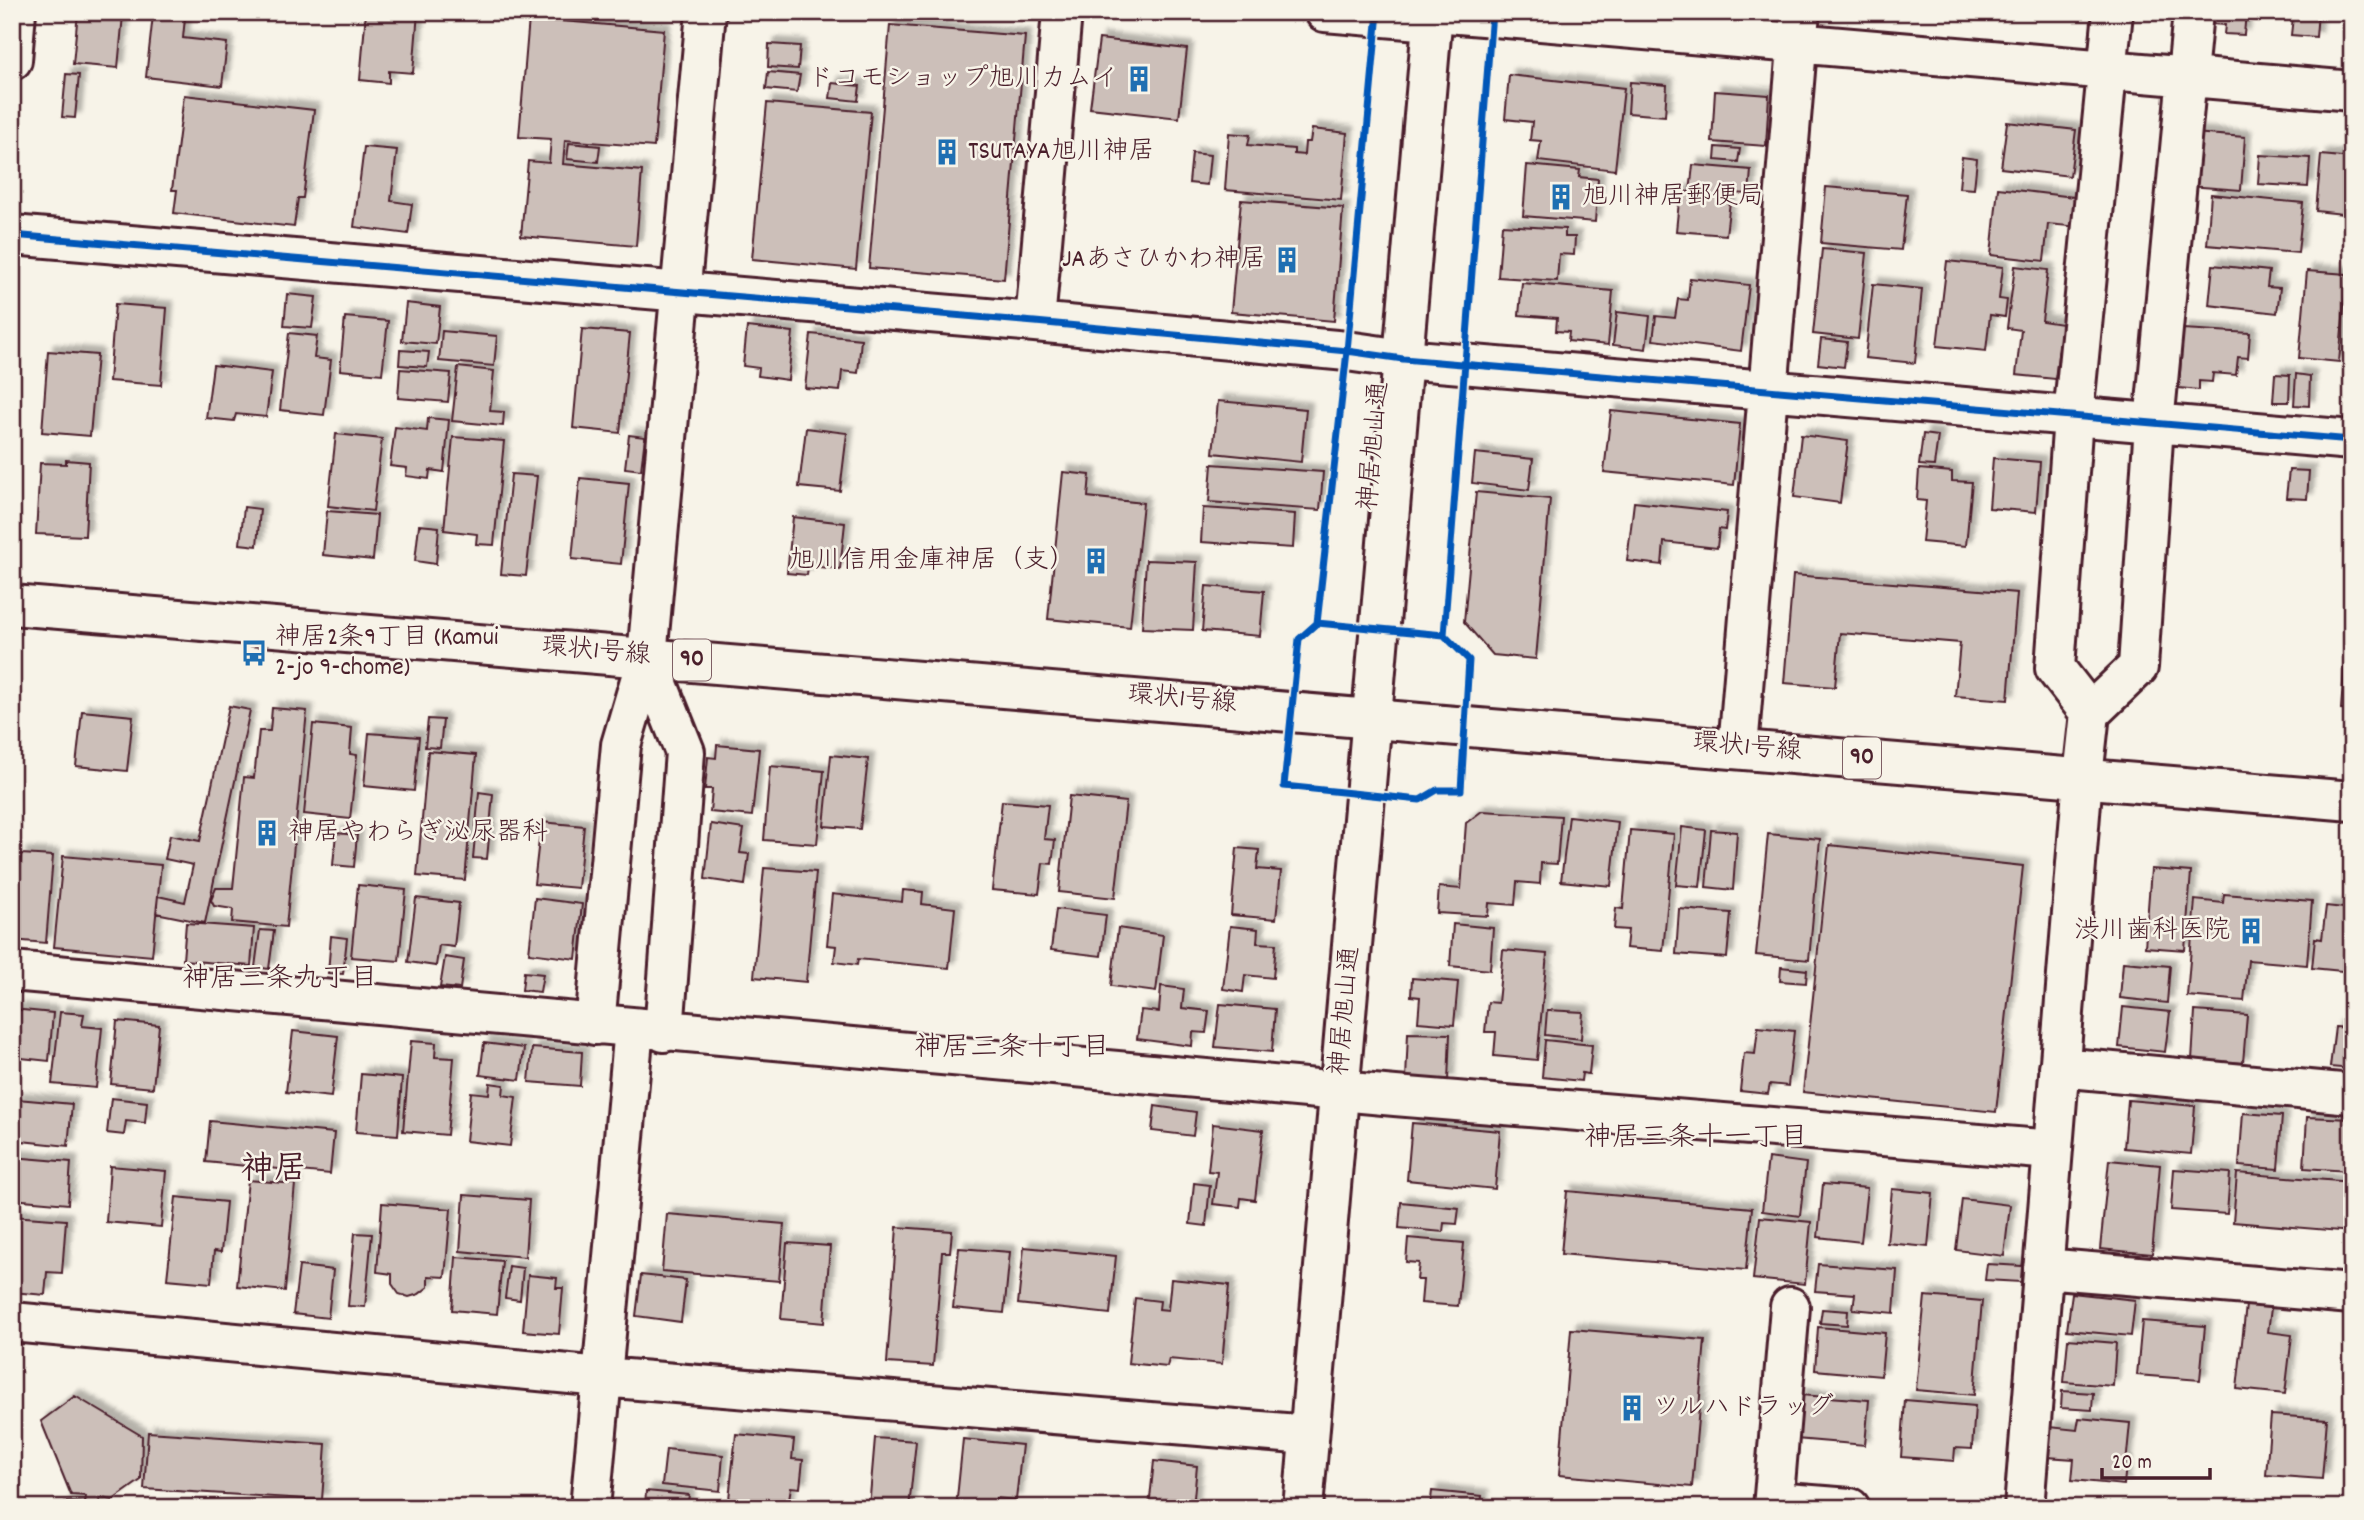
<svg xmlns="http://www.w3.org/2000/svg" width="2364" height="1520" viewBox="0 0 2364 1520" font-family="Dekko,'Klee One',sans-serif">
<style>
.building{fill:#ccbfb9;stroke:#4a1f2b;stroke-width:2;filter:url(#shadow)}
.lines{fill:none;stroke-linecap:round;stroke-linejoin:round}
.minor-casing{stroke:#4a1f2b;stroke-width:44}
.tertiary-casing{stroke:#4a1f2b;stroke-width:44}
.primary-casing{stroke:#4a1f2b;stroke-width:44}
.minor{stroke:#f7f3e8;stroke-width:38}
.tertiary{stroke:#f7f3e8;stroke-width:38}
.primary{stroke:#f7f3e8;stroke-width:38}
.cycleway-casing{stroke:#f7f3e8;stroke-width:11}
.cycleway{stroke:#0057b8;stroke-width:7}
.labels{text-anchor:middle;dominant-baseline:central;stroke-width:5;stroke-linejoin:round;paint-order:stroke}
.shield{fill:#f7f3e8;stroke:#7e5f64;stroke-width:2}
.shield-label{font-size:24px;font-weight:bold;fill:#4a1f2b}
.poi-label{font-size:26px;fill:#4a1f2b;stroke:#f7f3e8;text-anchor:start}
.street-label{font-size:26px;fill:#4a1f2b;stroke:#f7f3e8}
.neighbourhood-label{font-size:28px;fill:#4a1f2b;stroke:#f7f3e8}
.district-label{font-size:33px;font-weight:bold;fill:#4a1f2b;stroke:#f7f3e8}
</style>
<defs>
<filter id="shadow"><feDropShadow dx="6" dy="-6" stdDeviation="2" flood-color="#0004"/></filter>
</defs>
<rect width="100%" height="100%" fill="#f7f3e8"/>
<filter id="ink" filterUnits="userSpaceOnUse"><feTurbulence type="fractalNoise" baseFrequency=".0143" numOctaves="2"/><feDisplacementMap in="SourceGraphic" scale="14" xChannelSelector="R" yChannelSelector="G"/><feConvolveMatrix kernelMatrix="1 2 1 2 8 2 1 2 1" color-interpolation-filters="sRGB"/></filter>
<g filter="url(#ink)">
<path class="building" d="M78,12L123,15L118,68L73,64Z
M366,12H418L413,73L389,71V83L360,80Z
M2213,12H2246L2244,35L2224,34L2225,25L2212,24Z
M2270,12H2318L2316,37L2291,35L2293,17L2270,16Z
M153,15L185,18L183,38L227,43L222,86L146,77Z
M529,18L664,30L654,147L565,140L563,164L642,171L636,246L521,236L528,161L549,163L551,139L519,137Z
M890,25L1025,36L1004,279L869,268Z
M1099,39L1187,49L1179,118L1090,108Z
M769,44L800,46L798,69L768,67Z
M768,72L800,75L797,92L766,89Z
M66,74L79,75L75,118L62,117Z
M1509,75L1624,88L1615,170L1538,161L1541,141L1530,140L1532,122L1505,119Z
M1630,82L1667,85L1665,116L1628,113Z
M832,83L860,86L858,101L830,98Z
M1715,91L1769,95L1766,146L1712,142Z
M184,95L314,110L303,198H298L294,227L174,213L177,190H172Z
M767,103L871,112L856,269L752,259Z
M2007,122L2076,130L2070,176L2001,168Z
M1312,129L1347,133L1341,200L1225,190L1229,133L1250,135L1248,145L1294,149V154L1304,155L1305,142H1310Z
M2193,133L2245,137L2241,190L2189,186Z
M569,143L600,146L598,162L567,159Z
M364,147L397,150L391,201L412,204L408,234L354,227Z
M1716,147L1740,149L1738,162L1715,160Z
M1192,153L1210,155L1207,185L1189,183Z
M2260,155L2310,158L2308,187L2258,184Z
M2321,155L2352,158V215L2316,211Z
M1962,157L1977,159L1974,189L1959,188Z
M1527,165L1580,170L1579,177L1598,179L1595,222L1523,216Z
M1693,165L1751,170L1749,194L1731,193L1726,235L1676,231L1680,191L1690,192Z
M1826,187L1907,194L1901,250L1821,243Z
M1998,188L2082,198L2079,227L2048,224L2044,261L1991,255Z
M2211,194L2303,203L2298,253L2207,245Z
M1241,200L1343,208L1334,321L1231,312Z
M1502,225L1565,229V237H1575L1574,255L1559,254L1557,281L1498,277Z
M1822,249L1867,253L1858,339L1813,334Z
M1947,261L2003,267L1999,299L2007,300L2005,317L1990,315L1986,351L1937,346Z
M2213,265L2269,271L2267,287L2280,288L2277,313L2209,305Z
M2015,266L2048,270L2042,321L2062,324L2055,379L2016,375L2021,330L2007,328Z
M2307,271L2347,274L2339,362L2299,358Z
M1690,278L1749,285L1741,351L1653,340L1656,316L1675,318L1678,299L1688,300Z
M1522,283L1613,291L1608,345L1568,341L1569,332L1556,331L1557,318L1519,315Z
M1873,284L1922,289L1915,363L1865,358Z
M287,294L316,297L312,328L284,326Z
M406,303L440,307L436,344L402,341Z
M115,304L167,308L161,385L109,381Z
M1617,312L1650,316L1646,349L1613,345Z
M345,317L388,321L382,374L340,370Z
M747,327L793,332L788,380L758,376L759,368L743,366Z
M582,329L630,333L620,433L573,428Z
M2183,329L2250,333L2248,358L2238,357L2236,375L2213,373L2212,382L2199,381V390L2179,388Z
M442,331L497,336L494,366L439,361Z
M289,333L317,336L314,358L331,360L324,415L280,410Z
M811,334L861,339L858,373L842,371L840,391L805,388Z
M1821,339L1847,342L1844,367L1818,364Z
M400,350L429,352L427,367L399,365Z
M48,351L97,355L90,436L42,432Z
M213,365L272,372L266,417L236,414L234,421L206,418Z
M458,367L494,371L490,411L504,412L503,426L452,421Z
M400,369L451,373L448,402L398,398Z
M2275,374L2290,375L2289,402H2273Z
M2296,374L2310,376L2309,406L2294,405Z
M1218,401L1306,409L1301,462L1213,453Z
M1611,411L1740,424L1734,485L1604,472Z
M428,418L449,420L444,472L430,470L429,479L406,476L407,468L390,466L395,427L427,431Z
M806,428L847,433L840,491L799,487Z
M336,434L382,439L373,511L328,506Z
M1923,434L1938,436L1934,466L1919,465Z
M629,435L645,437L641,470L625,468Z
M1801,435L1848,441L1840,503L1794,497Z
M453,437L504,441L494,545L476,544L477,534L444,530Z
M1475,453L1533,459L1529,490L1472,483Z
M1993,458L2040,462L2036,512L1989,508Z
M66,460L89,462L85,536L36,534L40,463L66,464Z
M1212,464L1323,472L1320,510L1209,502Z
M1919,469L1952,472V481L1972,482L1966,546L1922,542L1926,501L1917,500Z
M2289,470L2309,471L2307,499L2286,498Z
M1063,472L1090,475L1088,497L1143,503L1130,627L1048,619Z
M511,474L537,476L526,576L501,574Z
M580,478L629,483L621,564L572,559Z
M1476,492L1550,499L1536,659L1493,655L1464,622Z
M1634,502L1727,512L1725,530L1719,529L1717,548L1664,542L1662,565L1627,561Z
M244,507L260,509L257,546L240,544Z
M1203,508L1295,514L1293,548L1201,542Z
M327,511L377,515L373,560L323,555Z
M793,517L845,523L840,569L808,566L807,575L787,573Z
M419,525L439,527L436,564L415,561Z
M1146,560L1197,562L1193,630L1142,628Z
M1793,575L2017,593L2008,700L1955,696L1960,643L1840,633L1835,687L1784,683Z
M1206,586L1264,591L1260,636L1202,631Z
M2349,607L2352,608V710L2341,709Z
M229,706L250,710L205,923L156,913L158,896L185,902L193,865L165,859L170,835L200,841Z
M272,708L307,711L286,927L232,922L233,909L214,906L211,900L216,888H233L244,777L254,778L259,731H270Z
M82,711L133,716L127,771L76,766Z
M428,719L443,720L440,748L425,747Z
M313,724L352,728L350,754L357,755L350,819L304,814Z
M369,733L419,737L414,791L364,786Z
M717,745L759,749L752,816L710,812L712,789H705L708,757L716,758Z
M428,751L476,755L465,880L417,876Z
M831,755L868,759L860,829L824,826Z
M770,766L824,771L817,844L764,840Z
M479,792L493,794L487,859L473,858Z
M1069,796L1126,802L1115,898L1059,892Z
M1002,801L1048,805L1044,839L1055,840L1052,864L1043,863L1039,894L992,890Z
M1482,811L1561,816L1557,864L1541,863L1540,884L1517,882L1515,905L1489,903L1488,916L1437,913L1439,887L1461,889L1466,823Z
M1569,816L1618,822L1611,886L1561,881Z
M541,822L584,826L578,888L534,884Z
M711,824L744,829L740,853L749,854L745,885L705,879Z
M1682,827L1706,830L1700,887L1676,885Z
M1630,830L1674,834L1663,951L1626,948L1628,930L1614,929L1616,908L1623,909Z
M1711,830L1737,832L1733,890L1706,887Z
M336,833L357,835L354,867L333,865Z
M1768,834L1820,839L1809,960L1756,955Z
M1829,845L2023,866L1996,1112L1803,1092Z
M1237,848L1259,850L1257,869L1281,871L1276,919L1231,915Z
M21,854L53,856L46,943L12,940V884H19Z
M63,856L161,865L152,956L54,947Z
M764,868L816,872L806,982L754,977Z
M2151,869L2191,872L2185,950L2145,947Z
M358,885L406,890L399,961L351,957Z
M903,890L923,892L922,904L955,908L949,968L858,959L857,965L834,962L836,946L827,945L832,894L902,902Z
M2224,894L2312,901L2307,965L2248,960L2244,1001L2187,996L2195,900L2223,903Z
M416,898L459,903L454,947L439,945L436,966L408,962Z
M535,898L582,904L576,959L529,953Z
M2326,906L2352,909V972L2312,968L2315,938L2322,939Z
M1056,909L1106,915L1101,956L1051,950Z
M1679,909L1731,913L1727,958L1676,954Z
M186,923L254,928L251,966L183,960Z
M1453,924L1493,928L1490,970L1450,966Z
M1230,926L1258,929L1257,943L1276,944L1273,978L1245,975L1243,992L1223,989Z
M1118,928L1163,935L1156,992L1111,986Z
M260,930L274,931L269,969L255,967Z
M331,936L347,938L343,974L328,973Z
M1503,950L1547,954L1537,1060L1494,1056L1496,1032H1485L1488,1002L1498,1003Z
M445,957L464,960L460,989L440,987Z
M2123,962L2170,966L2167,1003L2120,998Z
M1781,967L1807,970L1806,983L1780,981Z
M524,972L543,974L540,992L522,990Z
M1412,978L1458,982L1454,1025L1418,1022L1420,997L1411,996Z
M1161,986L1184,989L1182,1008L1209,1011L1206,1033L1193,1032L1192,1046L1137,1039L1141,1010L1159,1012Z
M1220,1004L1275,1009L1272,1052L1215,1047Z
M2123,1007L2170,1012L2165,1052L2119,1047Z
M12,1009L53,1013L49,1061L12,1057Z
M1547,1010L1583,1012L1581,1039L1545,1035Z
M2195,1011L2247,1015L2243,1063L2192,1060Z
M60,1012L84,1014L82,1026L102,1028L96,1088L52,1084Z
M117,1021L159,1025L153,1088L111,1084Z
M1758,1027L1794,1031L1788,1086L1770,1084L1768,1094L1740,1091L1744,1053L1755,1054Z
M2335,1027L2352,1028V1069L2330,1067Z
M293,1031L338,1036L331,1097L286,1092Z
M1408,1033L1450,1034L1448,1081L1406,1079Z
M1545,1040L1592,1045L1589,1074L1582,1073L1581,1081L1542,1077Z
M411,1041L436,1043L435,1057L454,1058L447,1135L403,1131Z
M484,1043L524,1048L520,1080L480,1075Z
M532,1048L582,1052L580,1086L529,1082Z
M361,1074L402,1078L398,1135L356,1132Z
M490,1083L504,1085L503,1095L516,1097L510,1146L466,1141L471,1092L489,1094Z
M111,1098L147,1102L145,1123L126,1121L124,1135L107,1133Z
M17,1099L72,1104L68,1146L12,1140Z
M2128,1100L2195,1106L2191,1154L2124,1148Z
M1155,1106L1196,1112L1193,1136L1152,1131Z
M2243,1113L2282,1116L2278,1169L2239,1166Z
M2307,1117L2351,1119L2348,1171L2304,1168Z
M210,1121L334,1133L330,1174L206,1162Z
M1412,1123L1500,1131L1495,1189L1407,1180Z
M1213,1124L1263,1130L1255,1200L1241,1198L1240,1207L1213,1204L1217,1172L1208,1171Z
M12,1157L71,1162L68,1204L12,1199Z
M1768,1158L1806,1163L1800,1216L1762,1211Z
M2109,1160L2160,1165L2152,1254L2100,1249Z
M110,1166L166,1171L161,1227L106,1222Z
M2174,1169L2230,1173L2227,1214L2171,1210Z
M2237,1173L2352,1182V1232L2233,1222Z
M248,1180L295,1184L285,1291L237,1286Z
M1194,1183L1210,1185L1206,1226L1190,1224Z
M1823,1184L1867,1188L1861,1242L1818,1237Z
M1892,1189L1933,1193L1928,1247L1887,1243Z
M1567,1191L1752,1208L1746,1270L1561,1254Z
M464,1195L529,1200L525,1257L460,1251Z
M176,1197L226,1202L221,1252L214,1251L211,1283L167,1279Z
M1962,1199L2010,1205L2004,1256L1956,1250Z
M1401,1202L1459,1208L1457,1224L1444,1223L1443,1232L1399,1228Z
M382,1203L451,1209L445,1277L428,1276V1287L419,1294L409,1297L399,1294L392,1284V1274L377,1272Z
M667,1214L784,1224L779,1281L662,1271Z
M12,1216L66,1220L62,1273L47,1272L45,1295L12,1292Z
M1760,1217L1811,1222L1805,1284L1753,1279Z
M897,1227L952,1231L950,1252H942L933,1366L887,1363Z
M355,1233L372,1234L365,1307L348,1306Z
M1408,1238L1464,1243L1458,1306L1421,1303L1423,1280H1417L1419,1263L1406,1262Z
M787,1243L830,1246L824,1323L781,1319Z
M1024,1247L1116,1256L1110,1314L1018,1304Z
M959,1248L1010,1252L1004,1313L953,1308Z
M456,1257L502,1261L497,1314L452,1310Z
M1818,1264L1897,1270L1894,1313L1853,1309L1855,1294L1815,1291Z
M1987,1264L2022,1266L2021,1282L1985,1280Z
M299,1266L333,1270L328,1318L293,1314Z
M509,1266L523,1268L520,1300L505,1298Z
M528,1275L557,1278L556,1288H563L559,1334L523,1331Z
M641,1275L686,1280L681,1322L636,1316Z
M1171,1279L1229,1285L1222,1364L1169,1359L1167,1367L1128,1363L1135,1298L1160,1301L1159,1309L1168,1310Z
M2072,1293L2135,1300L2131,1336L2067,1330Z
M1925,1296L1982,1301L1974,1395L1916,1390Z
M2246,1305L2271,1308L2268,1332L2292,1335L2285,1394L2237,1389Z
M1822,1309L1848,1311L1847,1325L1820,1323Z
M2142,1321L2205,1326L2200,1380L2137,1375Z
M1818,1327L1885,1333L1881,1376L1815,1370Z
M1571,1329L1705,1340L1692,1487L1559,1475Z
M2068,1339L2116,1343L2113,1386L2064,1382Z
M2062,1391L2093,1393L2092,1410L2061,1408Z
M1800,1395L1869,1400L1865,1445L1796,1439Z
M75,1396L142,1436L141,1480L113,1500L100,1498L99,1508H64L65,1502L85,1503L86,1496L71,1495L41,1421Z
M1905,1400L1975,1406L1972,1449L1955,1448L1954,1461L1901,1457Z
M2271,1415L2327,1419L2322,1479L2266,1475Z
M2079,1418L2130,1423L2124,1485L2072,1480L2074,1459L2047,1457L2050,1427L2077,1430Z
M148,1432L326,1444L322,1500L144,1489Z
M736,1434L794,1440L792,1459L803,1460L800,1488L791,1487L788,1505L729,1499Z
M875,1438L916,1441L909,1508H869Z
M963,1439L1022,1445L1016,1500L996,1498L995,1508H956Z
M666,1449L723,1455L720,1491L662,1485Z
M1154,1461L1197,1466L1193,1508H1149Z
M646,1491L689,1495L687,1508H645Z
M1432,1491L1482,1496L1481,1508H1430Z"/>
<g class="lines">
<g class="minor-casing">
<path id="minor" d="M1325,12L1432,21
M1436,12L2352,91
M12,60L16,12
M12,235L1035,322L1347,351L1403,359L2352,440
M1035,322L1062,12
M647,657L685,752L664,1032
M2090,713L2055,668L2073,417L2113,12
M1738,748L1800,12
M12,971L1395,1096L2053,1150
M595,1025L621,745L647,657L706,12
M2059,1067L2352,1094
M2043,1268L2352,1294
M12,1322L602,1377L1309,1435
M1774,1502L1850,1508
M590,1508L634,1028
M1773,1508L1790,1307
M2024,1508L2083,777L2090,713L2138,667L2154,424L2193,12"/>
</g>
<g class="tertiary-casing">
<path id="tertiary" d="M1303,1508L1372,716"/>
</g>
<g class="primary-casing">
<path id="primary" d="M12,605L2352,801
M1372,716L1433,12"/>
</g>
<use href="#minor" class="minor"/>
<use href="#tertiary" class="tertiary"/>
<use href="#primary" class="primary"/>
<g class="cycleway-casing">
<path id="cycleway" d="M12,235L1035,322L1347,351L1403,359L2352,440
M1317,623L1444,635L1469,660L1461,790H1437L1420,800L1284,786L1299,639L1317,623L1347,351L1378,12
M1444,635L1492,12"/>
</g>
<use href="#cycleway" class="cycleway"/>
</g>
</g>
<defs>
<g id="building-bare" transform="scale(2.1)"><path d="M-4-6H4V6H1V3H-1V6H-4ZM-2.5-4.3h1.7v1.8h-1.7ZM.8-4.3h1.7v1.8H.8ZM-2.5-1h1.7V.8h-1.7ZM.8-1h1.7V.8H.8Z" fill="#1f6fb2" stroke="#f7f3e8" stroke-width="2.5" paint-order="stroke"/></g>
<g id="bus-bare" transform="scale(2.1)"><path d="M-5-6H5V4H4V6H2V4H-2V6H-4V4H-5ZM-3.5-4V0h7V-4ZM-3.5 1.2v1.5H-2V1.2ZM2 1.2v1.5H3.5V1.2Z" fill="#1f6fb2" stroke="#f7f3e8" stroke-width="2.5" paint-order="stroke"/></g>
</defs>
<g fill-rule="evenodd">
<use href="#building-bare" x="1139" y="79"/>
<use href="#building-bare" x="947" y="152"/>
<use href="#building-bare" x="1561" y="197"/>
<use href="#building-bare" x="1287" y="260"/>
<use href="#building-bare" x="1096" y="561"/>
<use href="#bus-bare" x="254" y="653"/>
<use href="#building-bare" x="267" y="833"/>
<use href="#building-bare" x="2251" y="931"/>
<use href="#building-bare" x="1632" y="1408"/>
</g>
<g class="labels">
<g class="shield">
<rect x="673" y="639.5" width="38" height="41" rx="5"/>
<rect x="1843" y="737.5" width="38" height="41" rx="5"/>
</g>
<g class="shield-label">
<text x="692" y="660">90</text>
<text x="1862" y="758">90</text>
</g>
<g class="poi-label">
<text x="1118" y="79" text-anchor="end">ドコモショップ旭川カムイ</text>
<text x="968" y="152">TSUTAYA旭川神居</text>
<text x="1582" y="197">旭川神居郵便局</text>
<text x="1266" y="260" text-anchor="end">JAあさひかわ神居</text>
<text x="1075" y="561" text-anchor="end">旭川信用金庫神居（支）</text>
<text x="275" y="638">神居2条9丁目 (Kamui<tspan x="275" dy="30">2-jo 9-chome)</tspan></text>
<text x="288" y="833">神居やわらぎ泌尿器科</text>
<text x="2230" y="931" text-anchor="end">渋川歯科医院</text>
<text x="1653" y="1408">ツルハドラッグ</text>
</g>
<g class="street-label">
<text transform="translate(1375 446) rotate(-85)">神居旭山通</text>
<text transform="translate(596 652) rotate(5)">環状1号線</text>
<text transform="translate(1182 700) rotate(5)">環状1号線</text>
<text transform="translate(1747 748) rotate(5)">環状1号線</text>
<text transform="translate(1346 1011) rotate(-85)">神居旭山通</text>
</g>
<g class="neighbourhood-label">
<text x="280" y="981">神居三条九丁目</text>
<text x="1012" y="1050">神居三条十丁目</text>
<text x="1696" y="1140">神居三条十一丁目</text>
</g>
<g class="district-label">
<text x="274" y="1171">神居</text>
</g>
</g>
<rect width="2364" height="1520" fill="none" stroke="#f7f3e8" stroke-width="42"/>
<rect x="21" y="21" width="2322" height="1478" fill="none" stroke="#4a1f2b" stroke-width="2.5" filter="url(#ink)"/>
<path d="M2102 1468v10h108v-10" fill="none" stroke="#4a1f2b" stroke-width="3.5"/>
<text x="2112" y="1468" font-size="21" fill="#4a1f2b" stroke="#f7f3e8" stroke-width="5" paint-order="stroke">20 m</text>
</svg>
